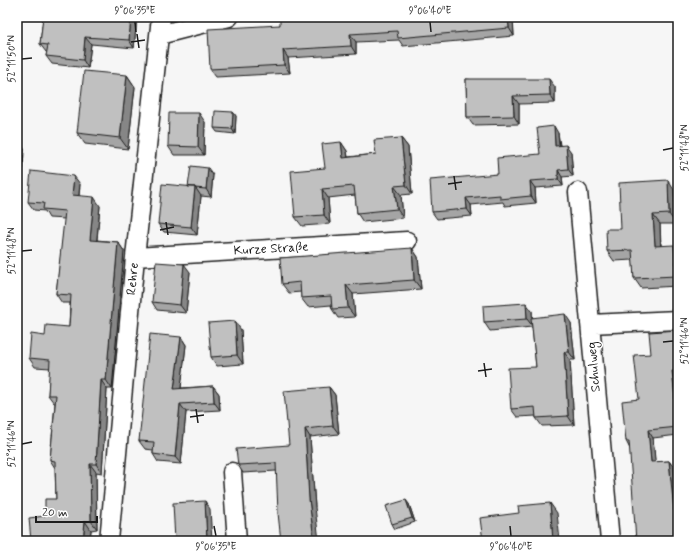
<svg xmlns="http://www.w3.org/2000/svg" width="695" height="558" viewBox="0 0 695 558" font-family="Mynerve,sans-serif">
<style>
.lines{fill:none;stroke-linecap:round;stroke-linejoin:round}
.minor-casing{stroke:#1c1c1c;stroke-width:21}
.minor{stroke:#fff;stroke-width:18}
.wall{fill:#a5a5a5;stroke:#1c1c1c}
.shaded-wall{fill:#868686;stroke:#1c1c1c}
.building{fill:#c0c0c0;stroke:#1c1c1c}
.ticks{fill:none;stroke:#1c1c1c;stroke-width:1.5}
.labels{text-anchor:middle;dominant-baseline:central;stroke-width:3;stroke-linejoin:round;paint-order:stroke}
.street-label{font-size:13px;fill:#1c1c1c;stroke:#fff}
.neatline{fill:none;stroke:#1c1c1c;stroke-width:1.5}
.ticks-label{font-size:10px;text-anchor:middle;fill:#1c1c1c}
</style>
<rect width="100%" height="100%" fill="#f6f6f6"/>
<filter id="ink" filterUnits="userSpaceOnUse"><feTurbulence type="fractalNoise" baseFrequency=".025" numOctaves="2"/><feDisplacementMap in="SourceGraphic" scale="8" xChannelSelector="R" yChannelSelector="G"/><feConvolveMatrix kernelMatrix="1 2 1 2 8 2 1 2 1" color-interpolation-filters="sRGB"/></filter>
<g filter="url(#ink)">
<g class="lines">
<g class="minor-casing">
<path id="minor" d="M159,35L229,17
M578,192L610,541
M135,257L407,241
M590,324L678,320
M232,472L237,541
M109,541L135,257L161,17"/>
</g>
<use href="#minor" class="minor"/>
</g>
<path class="wall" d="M43,17H137L134,48L91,44L88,68L52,64L46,56L47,52H46L40,44Z
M282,17H513L514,36L403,46L399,40L356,42V54L288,58L290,73L216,77L210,69L280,25Z
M127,75L135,87L128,149L85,144L77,133Z
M466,79L555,87V103L519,104V124L473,125L467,117Z
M233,112L236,116L235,134L217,132L214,128Z
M205,122L204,155H174L168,146Z
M558,133L560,145L571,152L573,176L562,177L563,186L535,188L536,203L505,206L503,202L471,205L472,216L437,219L432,212L498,174L540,154Z
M401,138L408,147L412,194L401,195L403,218L363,222L357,213L355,195L328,198L330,224L302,226L295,217L341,142L347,151L348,157L376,154Z
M17,140L24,149L23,169H17Z
M213,175L211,197L201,196L197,235L164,232L158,224L188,187Z
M80,184L79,196L100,206L97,240L118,242L124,251L112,389H107L102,473L96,472L97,529L91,530L90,541H31L56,499L55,468L50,460L55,403H54L48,395L50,368L35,367L29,358L45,336L69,327L70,303H62L56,294L65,219L49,218L45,211L34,210L28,202Z
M674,190L676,224H660L661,245L678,250V286L641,288L634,278L633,260L614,261L607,251L621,229Z
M412,248L418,257L421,289L353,294L355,317L338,318L332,309L331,305L308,307L301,298V292L289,293L282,284Z
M190,272L186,313L157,310L152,302Z
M532,311V318L571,323L575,360H570L574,425L542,426L536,418V416L517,417L511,409L536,367L532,327L490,331L484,322Z
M241,330L243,364L217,366L211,357Z
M678,330V435L653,438L655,462L669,461L674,468L678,508V541L629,447L626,441L639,399Z
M181,337L186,345L181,388L213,386L219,394L220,410L186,412L181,464L158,462L153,454V450L145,449L139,441Z
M329,387L335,395L339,434L310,437L315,507L276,471L243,473L238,465L289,445Z
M409,504L415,522L395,529L392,524Z"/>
<path class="shaded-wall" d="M131,17H137L134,48L129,40Z
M508,17H513L514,36L509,28Z
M350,34L356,42V54L351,46Z
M85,37L91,44L88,68L83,60Z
M283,50L288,58L290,73L284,65Z
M127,75L135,87L128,149L120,138Z
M549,79L555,87V103L550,95Z
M513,96L519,104V124L514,116Z
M233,112L236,116L235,134L232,129Z
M199,113L205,122L204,155L198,147Z
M554,126L558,133L560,153L555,146Z
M401,138L408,147L412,194L406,185Z
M18,141L24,149L23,169L17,161Z
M341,142L347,151L349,167L343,158Z
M566,145L571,152L573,176L568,169Z
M208,168L213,175L211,197L206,189Z
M558,170L562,177L563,186L558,179Z
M74,176L80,184L78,204L72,195Z
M668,180L674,190L676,224L669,214Z
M530,181L535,188L536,203L531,196Z
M394,186L401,195L403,218L397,209Z
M195,187L201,196L197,235L191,227Z
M322,189L328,198L330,224L324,215Z
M94,197L100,206L96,248L90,240Z
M466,198L471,205L472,216L467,209Z
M653,215L660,224L661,256L655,246Z
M118,242L124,251L112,389L106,380Z
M674,245L678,250V279L676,276Z
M412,248L418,257L421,289L414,280Z
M184,264L190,272L186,313L180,305Z
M346,285L353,294L355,317L348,308Z
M526,303L532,311L533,327L527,319Z
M565,314L571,323L575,360L569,352Z
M235,321L241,330L243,364L237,355Z
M181,337L186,345L180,396L174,389Z
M564,352L570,360L574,425L568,416Z
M672,371L678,379V428Z
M101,380L107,389L102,473L96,464Z
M213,386L219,394L220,410L214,402Z
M329,387L335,395L339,434L333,426Z
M180,404L186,412L181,464L175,457Z
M305,429L310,437L315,507L319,541H314L309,499Z
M648,430L653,438L656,470L651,462Z
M669,461L674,468L678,508V517L674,511Z
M90,464L96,472L97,529L91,521Z
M406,500L409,504L415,522L412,518Z
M205,501L210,509L212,541H207Z
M550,503L557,513L560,541H553Z
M85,521L91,530L90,541H83Z"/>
<path class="building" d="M43,17H131L129,40L85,37L83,60L46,56L48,45L40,44Z
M280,17H508L509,28L398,38L397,31L350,34L351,46L283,50L284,65L210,69L208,29L280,25Z
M84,71L127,75L120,138L77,133Z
M466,79H549L550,95L513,96L514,116L467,117Z
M215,111L233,112L232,129L214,128Z
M169,113H199L198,147L168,146Z
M554,126L555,146L566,145L568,169L558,170V179L530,181L531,196L500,199V195L466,198L467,209L432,212L430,180L498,174L497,158L540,154L537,128Z
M401,138L406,185L394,186L397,209L357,213L354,186L322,189L324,215L295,217L291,171L325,168L322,144L341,142L343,158L376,154L374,140Z
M17,140L18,141L17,159Z
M191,166L208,168L206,189L195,188V187H188Z
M31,171L74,176L72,195L94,197L90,240L118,242L106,380H101L96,464H90L91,521H85L83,541H31L29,518L45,516V499H56L55,461L50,460L56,395H48L50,360L29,358L31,334L45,336L46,325L69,327L71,295L56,294L65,211L43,209L44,203L28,202Z
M675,178H678V200H677Z
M668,180L669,214L653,215L655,246L674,245L676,276L634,278L632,250L607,251L606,229H621L619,183Z
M162,184L195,187L191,227L158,224Z
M412,248L414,280L346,285L348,308L332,309L331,296L301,298L300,282L282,284L280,258Z
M156,262L184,264L180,305L152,302Z
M526,303L527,319L484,322L483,306Z
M565,314L569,352H564L568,416L536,418L535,407L511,409L508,368L536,367L531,318Z
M235,321L237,355L211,357L208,323Z
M678,330V371H672L678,427L648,430L651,462L669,461L674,511H678V541H636L629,441H626L622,401L639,399L634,355L651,354L649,332Z
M150,334L181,337L174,389L213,386L214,402L180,404L175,457L153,454L154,442L139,441Z
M329,387L333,426L305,429L309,499L314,541H281L278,513L276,463L238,465L236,449L289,445L284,391Z
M406,500L412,518L392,524L386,506Z
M205,501L207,541H175L173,503Z
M550,503L553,541H483L480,518L519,513L518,506Z"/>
</g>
<path class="ticks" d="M135,22L136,32M430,22L431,32M137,34L139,48M131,42L145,40M22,59L32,58M663,150L673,148M454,176L456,190M448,184L462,182M166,222L168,235M160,230L174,227M22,251L32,250M663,342L673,341M484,363L486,377M478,371L492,369M196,409L198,423M190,417L204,415M22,444L32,442M214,526L216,536M510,526L511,536"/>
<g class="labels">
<g class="street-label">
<text transform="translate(271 249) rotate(-3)">Kurze Straße</text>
<text transform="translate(133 279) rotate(-85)">Rehre</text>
<text transform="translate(594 367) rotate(-95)">Schulweg</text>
</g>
</g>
<rect width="695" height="558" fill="none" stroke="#fff" stroke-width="44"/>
<path d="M36 516v6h61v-6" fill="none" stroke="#1c1c1c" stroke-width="2"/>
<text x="42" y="516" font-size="12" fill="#1c1c1c" stroke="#ffffff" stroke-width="3" paint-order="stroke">20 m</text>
<rect x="22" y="22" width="651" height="514" class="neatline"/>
<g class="ticks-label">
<text x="135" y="14">9°06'35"E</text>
<text x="430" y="14">9°06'40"E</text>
<text transform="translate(11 59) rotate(-90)" y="4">52°11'50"N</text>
<text transform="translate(684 148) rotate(-90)" y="4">52°11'48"N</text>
<text transform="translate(11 251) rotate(-90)" y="4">52°11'48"N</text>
<text transform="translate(684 341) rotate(-90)" y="4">52°11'46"N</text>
<text transform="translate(11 444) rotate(-90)" y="4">52°11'46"N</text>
<text x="216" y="550">9°06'35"E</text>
<text x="511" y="550">9°06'40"E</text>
</g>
</svg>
